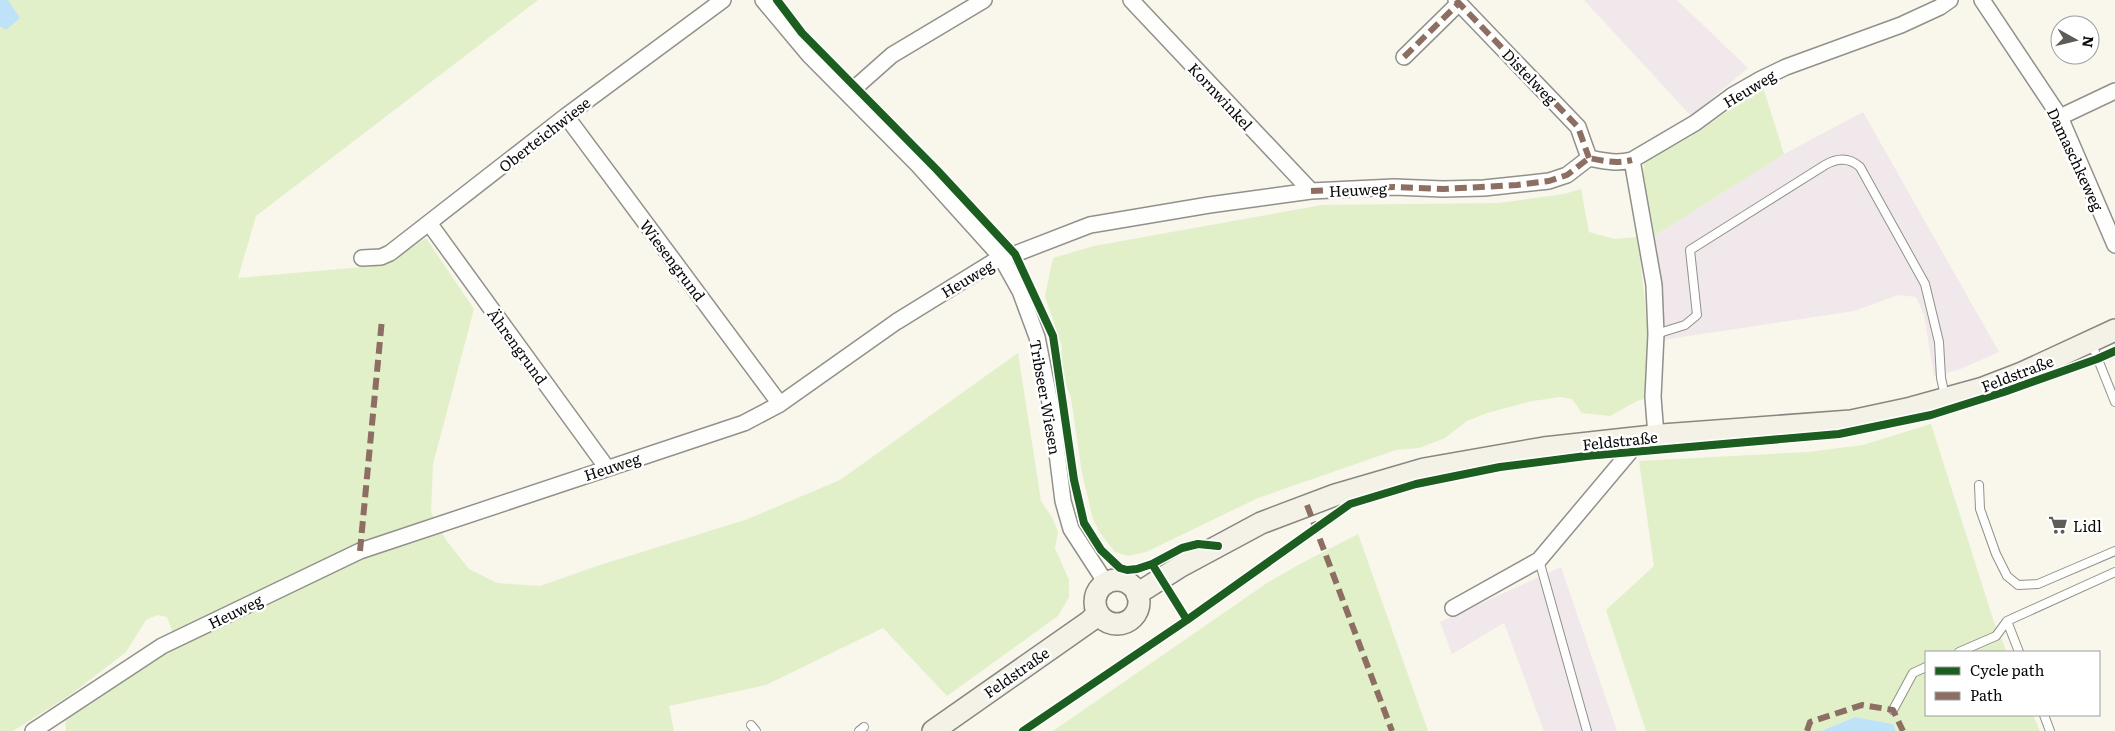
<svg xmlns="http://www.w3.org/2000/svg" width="2115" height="731" viewBox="0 0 2115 731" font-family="Literata,serif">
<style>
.industrial{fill:#f0e8eb}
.green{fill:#e1f0c9}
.water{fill:#bee2f7}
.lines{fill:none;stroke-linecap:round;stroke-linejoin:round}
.service-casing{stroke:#91908b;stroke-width:10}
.minor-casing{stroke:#91908b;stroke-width:18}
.secondary-casing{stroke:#888682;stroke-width:24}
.service{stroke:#fefefc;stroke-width:8}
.minor{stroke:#fefefc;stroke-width:15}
.secondary{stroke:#f4f2e6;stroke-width:21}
.quiet{stroke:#8d6e63;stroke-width:6;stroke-dasharray:12 6;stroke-linecap:butt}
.cycleway-casing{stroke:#fff;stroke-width:11}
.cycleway{stroke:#1b5e20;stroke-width:8}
.labels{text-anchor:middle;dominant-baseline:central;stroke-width:5;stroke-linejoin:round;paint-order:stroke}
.street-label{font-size:15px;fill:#090909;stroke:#fff}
.poi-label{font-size:15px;fill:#090909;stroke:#fff;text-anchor:start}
</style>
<rect width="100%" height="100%" fill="#f9f6ec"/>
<path class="industrial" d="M1584,0H1677L1748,68L1691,116Z
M1863,112L1999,352L1958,370L1934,376L1924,315L1916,297L1898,295L1854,311L1662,340L1651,238L1784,154Z
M1561,567L1617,731H1544L1504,623L1452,654L1440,622Z"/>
<path class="green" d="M0,0H538L256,216L238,278L386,265L426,238L474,309L433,464L431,512L446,540L469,569L497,583L540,586L597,566L748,519L840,480L1018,353L1041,501L1052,517L1058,532L1055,548L1069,580V597L1058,616L947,696L883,628L766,685L669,706L674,731H66L65,718L177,644L167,617L157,615L146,620L126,652L70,695L13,731H0Z
M1763,87L1784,154L1651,238L1641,172L1644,168V162L1690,137Z
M1581,189L1589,232L1615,239L1638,237L1649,342L1647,398L1637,401L1610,416L1582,413L1572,399L1560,397L1533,401L1487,413L1467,421L1445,438L1419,448L1396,450L1258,498L1146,552L1128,556L1115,552L1100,533L1093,519L1082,473L1071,398L1066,384L1061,358L1062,347L1045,296L1053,258L1094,246L1322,205L1499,203L1564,194Z
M1931,424L1994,622L2007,652H1926V715H2033L2040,731H1896L1893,724L1855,717L1821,731H1646L1606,610L1654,566L1639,461L1808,452L1863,445Z
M1358,534L1428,731H1053L1267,583L1300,564Z"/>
<path class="water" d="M0,0H8L20,18L6,30L0,26Z
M1855,717L1893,724L1896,731H1821Z"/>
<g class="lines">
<g class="service-casing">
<path id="service" d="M1656,334L1685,325L1697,315L1690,250L1825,165C1837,158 1849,157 1860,167L1925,284L1939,342L1941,378L1945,396
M2091,342L2115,402
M1979,485L1980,509L1996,554L2007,576L2018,585L2038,584L2115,551
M1539,560L1587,731
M1959,652L1996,636L2007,621
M2019,652L2007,621L2115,572
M1893,710L1913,673L1926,667
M2044,715L2050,731
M751,725L756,731
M859,731L864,727"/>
</g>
<g class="minor-casing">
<path id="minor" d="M763,0L809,55L918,165L1001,257L1020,291L1037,337L1052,413L1063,501L1071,529L1106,583
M1131,0L1311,191
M1456,0L1578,127L1589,158
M1982,0L2060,117L2115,245
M1404,57L1459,3
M848,94L892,55L984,0
M566,116L780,404
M2060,117L2115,91
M1632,160L1654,285L1656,334L1653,397L1656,436
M429,223L607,468
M362,258L381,257L390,253L566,116L723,0
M1453,608L1539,560L1629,453L1628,439
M33,731L162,646L360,551L744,423L780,404L896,322L1001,257L1015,254L1090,225L1209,205L1311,191L1394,187L1443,189L1484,188L1549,181L1567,175L1589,158C1604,161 1616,164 1632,160L1695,123L1733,95L1761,79L1786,67L1901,25L1940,7L1950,0"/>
</g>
<g class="secondary-casing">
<path id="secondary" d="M1095 602a22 22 0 1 1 44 0a22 22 0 1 1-44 0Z
M1137,594L1181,566L1261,523L1335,495L1424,469L1544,448L1662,435L1851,421L1907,409L1983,388L2022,373L2115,330
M933,731L1090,621L1098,613"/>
</g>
<use href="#service" class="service"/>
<use href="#minor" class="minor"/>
<use href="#secondary" class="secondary"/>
<path class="quiet" d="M1456,0L1578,127L1589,158
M1404,57L1459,3
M1311,191L1394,187L1443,189L1517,185L1549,181L1567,175L1589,158C1604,161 1616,164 1632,160
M1307,505L1392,731
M360,551L382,319
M1807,731L1810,722L1862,705L1893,710L1903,731"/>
<g class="cycleway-casing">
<path id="cycleway" d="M777,0L802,33L937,170L1015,254L1053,336L1074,480L1084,523L1101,550L1120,568L1127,570L1137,569L1152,564L1187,620
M1152,564L1182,548L1198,544L1218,546
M1023,731L1187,620L1350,504L1416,484L1500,467L1586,456L1839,434L1931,415L2004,392L2097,359L2115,351"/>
</g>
<use href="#cycleway" class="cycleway"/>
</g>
<defs>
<g id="supermarket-bare" transform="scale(1.5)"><path d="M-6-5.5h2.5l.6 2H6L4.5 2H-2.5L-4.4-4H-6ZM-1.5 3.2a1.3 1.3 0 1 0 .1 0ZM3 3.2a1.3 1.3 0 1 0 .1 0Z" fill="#5d5c58" stroke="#fff" stroke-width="2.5" paint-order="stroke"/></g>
</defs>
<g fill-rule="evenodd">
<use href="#supermarket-bare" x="2058" y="525"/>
</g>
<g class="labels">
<g class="street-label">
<text transform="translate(1530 76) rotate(46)">Distelweg</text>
<text transform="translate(1749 88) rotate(-31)">Heuweg</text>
<text transform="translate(1221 96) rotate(47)">Kornwinkel</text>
<text transform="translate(544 134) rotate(-38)">Oberteichwiese</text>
<text transform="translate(2076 159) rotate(65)">Damaschkeweg</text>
<text transform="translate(1358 189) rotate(-3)">Heuweg</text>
<text transform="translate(673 260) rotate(53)">Wiesengrund</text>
<text transform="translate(967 278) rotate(-31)">Heuweg</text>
<text transform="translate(518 346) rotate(54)">Ährengrund</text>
<text transform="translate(2017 373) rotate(-21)">Feldstraße</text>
<text transform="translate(1046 397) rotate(80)">Tribseer Wiesen</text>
<text transform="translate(1620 440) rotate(-6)">Feldstraße</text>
<text transform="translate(612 466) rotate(-18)">Heuweg</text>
<text transform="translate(235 611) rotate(-26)">Heuweg</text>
<text transform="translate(1016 672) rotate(-35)">Feldstraße</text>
</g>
<g class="poi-label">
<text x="2073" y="525">Lidl</text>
</g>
</g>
<rect x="1925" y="651" width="175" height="65" fill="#ffffff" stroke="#9d9d9d"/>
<rect x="1935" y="667" width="25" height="8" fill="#1b5e20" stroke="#9d9d9d"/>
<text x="1970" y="676" font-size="15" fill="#090909">Cycle path</text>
<rect x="1935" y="692" width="25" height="8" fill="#8d6e63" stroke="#9d9d9d"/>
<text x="1970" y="701" font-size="15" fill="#090909">Path</text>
<g transform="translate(2075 40) rotate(98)"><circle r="24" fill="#ffffff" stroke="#9d9d9d"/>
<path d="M0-4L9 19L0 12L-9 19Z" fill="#5d5c58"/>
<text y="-8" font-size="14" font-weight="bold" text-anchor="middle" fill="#090909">N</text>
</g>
</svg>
